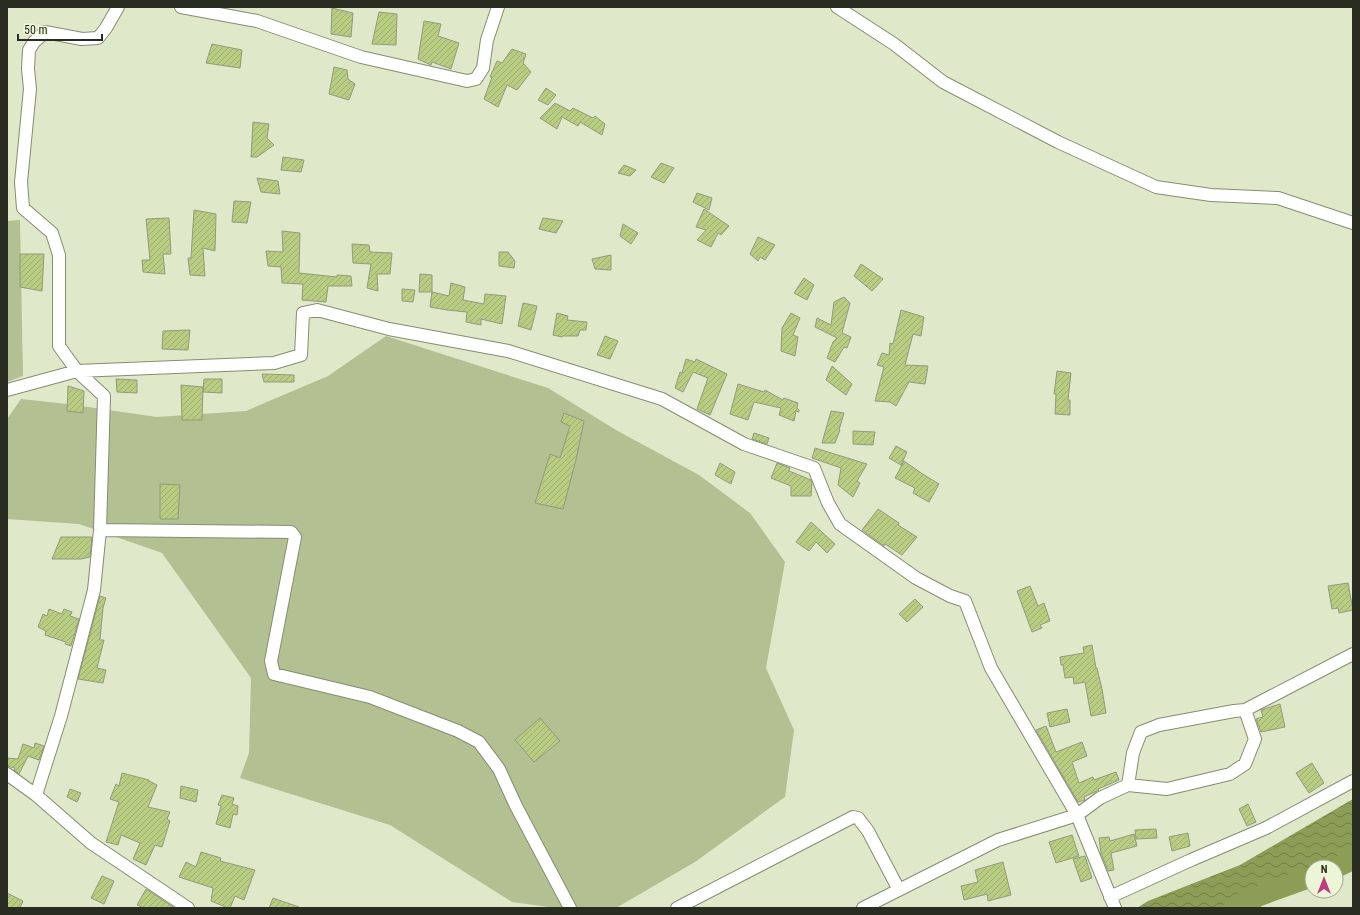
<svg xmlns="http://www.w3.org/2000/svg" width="1360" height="915" viewBox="0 0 1360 915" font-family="'Roboto Condensed',sans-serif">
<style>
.grass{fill:#b3c092}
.water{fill:url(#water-waves)}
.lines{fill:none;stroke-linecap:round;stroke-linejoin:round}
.river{stroke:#8c9e56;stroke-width:20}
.building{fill:url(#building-hatch);stroke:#929b7d}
.street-casing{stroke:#858d70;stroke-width:14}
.street{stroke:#fff;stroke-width:12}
</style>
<defs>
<pattern id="water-waves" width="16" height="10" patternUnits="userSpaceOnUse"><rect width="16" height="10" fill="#8c9e56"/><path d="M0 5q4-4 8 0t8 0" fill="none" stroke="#728147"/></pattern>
<pattern id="building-hatch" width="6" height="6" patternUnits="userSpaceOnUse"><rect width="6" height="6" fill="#b8cc82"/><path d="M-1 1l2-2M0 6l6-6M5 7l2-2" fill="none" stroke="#9eaf70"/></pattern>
</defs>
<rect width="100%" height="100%" fill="#dfe9c9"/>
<path class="grass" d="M20,220L23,376L7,382V221Z
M386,336L548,388L616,430L699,475L750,513L785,562L766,668L794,730L785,797L695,862L616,908H556L512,902L390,825L240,778L249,753L251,678L162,553L79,524L7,519V419L21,399L67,404L157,417L246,411L328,376Z"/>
<path class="water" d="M1353,799V859L1334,867H1312V876L1285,887L1259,908H1137L1148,901L1240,865Z"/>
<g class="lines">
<path class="river" d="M1336,868L1353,860
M1233,908L1243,902L1312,877"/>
</g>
<path class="building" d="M332,8L353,13L351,37L331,34Z
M379,12L397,14L396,45L372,44Z
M424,21L441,24L438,36L459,43L451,69L432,62L431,65L418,59Z
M212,44L242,50L240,68L206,63Z
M512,49L526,54L523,63L531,72L517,90L507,85L498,107L484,99L492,77H490L497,61L502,63Z
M334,67L347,70L348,79L355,84L349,100L329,94Z
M546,88L556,95L548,105L538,100Z
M555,103L570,111L573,108L593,118L595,116L605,124L602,135L580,122L578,126L562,117L557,129L540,118Z
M253,122L269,124L267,138L274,145L257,157H251Z
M283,157L304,160L301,172L281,170Z
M661,163L674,168L664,183L651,177Z
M624,165L636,170L630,176L618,173Z
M257,178L278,181L280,194L261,192Z
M697,193L712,198L709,210L693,202Z
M234,201L251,202L247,223L232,222Z
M704,209L729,226L721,235L718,233L711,247L697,240L706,230L696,227Z
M194,210L216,214L215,251L203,248L205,276L190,275L188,258H191Z
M169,218L171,254H163L165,274L143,272L142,260H150L146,219Z
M543,218L563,221L556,233L539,229Z
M623,224L638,233L631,244L620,236Z
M282,231L300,233L299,273L337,277V275L351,276L352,286H328L326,302L302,300L303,284L282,283L281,267L268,266L266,251L283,252Z
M758,237L775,245L765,260L760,257L758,261L750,254Z
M352,244L369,245L370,252L392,253L390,274H377L378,291L367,288L371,264L353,263Z
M499,252H508L515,261L514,268L499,266Z
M20,254H44L42,291L20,287Z
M611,255V270L595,269L592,259Z
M861,264L883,279L872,291L854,276Z
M420,274L432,275V292H419Z
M804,278L814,285L807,300L794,293Z
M451,283L465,287L463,300L484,304L485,294L506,296L502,324L481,319V325L466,322L467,312L447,310L430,307L432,292L449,296Z
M402,289L415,290L413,302L402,301Z
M844,297L850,303L842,333L851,337L847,348L844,347L835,362L827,358L833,342L837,338L815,327L817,318L831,325L834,302Z
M523,303L537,306L531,330L518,326Z
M901,310L924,317L921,336L913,334L905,365L928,366L925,384L909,382L896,406L890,402L875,401L884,367L877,365L882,353L889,355L890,343L893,344Z
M557,313L568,316L567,320L587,322L586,330H580L578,336H562V337L553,335Z
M791,313L800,318L793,335L798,337L795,356L781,351L782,328Z
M190,330L188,350L162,349L163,331Z
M605,336L618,341L610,359L597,355Z
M686,359L695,362L696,359L727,374L710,415L697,409L708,378L693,372L683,392L675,388L680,372L682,373Z
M832,366L852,384L846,395L826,380Z
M1057,371L1071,373L1068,400H1070V415L1055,414L1056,394H1054Z
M262,374L294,375V382H264Z
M116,379L137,380V393L117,392Z
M204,379H222V393L203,392Z
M738,384L764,392L765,390L783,400L784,398L798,403L797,408L799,410V412L796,411L794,421L779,415L781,408L754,402L748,420L730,414Z
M181,385L203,387L202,420H182Z
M68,386L84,391L83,413L67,411Z
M831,411L844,413L839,430H840L835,443H822Z
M564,413L584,421L576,460L563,509L535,503L550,454L560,458L570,426L561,422Z
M853,431L875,432L873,445L853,444Z
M754,433L769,438L767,444L752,439Z
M896,446L907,452L901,465L889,458Z
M815,448L867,464L857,481L860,483L853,497L838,485L841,468L812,458Z
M904,461L921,473L939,484L929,502L913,493L915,488L895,478Z
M720,463L735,472L731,484L715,475Z
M777,463L790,468L789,471L811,480L812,483L811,496H791V486L771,478Z
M160,484L180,485L178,519H160Z
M878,509L899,523L898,525L917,537L902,555L885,544L884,546L862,530Z
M811,522L835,544L827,553L816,542L809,551L796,542Z
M61,537H92L90,557L81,559H52Z
M1348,583L1353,610L1339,613L1338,608L1332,609L1328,586Z
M1030,586L1038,606L1044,603L1050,621L1040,625L1042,628L1032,632L1017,591Z
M100,596L106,598L103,608L100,640H104L97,668L106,670L103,683L78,679Z
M915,599L923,607L907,622L899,614Z
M49,609L62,614L64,609L72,612L70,616L79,619L71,646L65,644L66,642L45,635L46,631L38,627L43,614L47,616Z
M1092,645L1096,668H1097L1102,689L1106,713L1091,716L1085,682L1074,684L1073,677L1065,678L1063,665H1061L1060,657L1084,653L1083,647Z
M1280,704L1285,727L1261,732L1256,719L1263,717L1261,710Z
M1067,709L1070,722L1050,727L1047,713Z
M540,718L560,741L534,762L515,740Z
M1046,726L1056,752L1082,742L1087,756L1072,762L1079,783L1093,777L1094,780L1116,772L1119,780L1098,789L1099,790L1084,797L1085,800L1078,802L1036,730Z
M35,743L44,746L39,760L28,756L19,774L14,770L15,768L7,766V758L18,759L23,744L34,748Z
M1312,763L1324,783L1309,793L1296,773Z
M122,773L149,780V781L157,785L148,807L170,812L167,819L170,821L162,847L155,845L146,865L133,859L140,843L121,835L118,845L106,842L119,802L110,799L116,784L119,786Z
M181,786L198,790L196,802L180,798Z
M70,789L81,793L77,802L67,797Z
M222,795L234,798L232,804L238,806L237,815L233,814L230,828L216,824L221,806L218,805Z
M1248,804L1256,822L1247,826L1239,809Z
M1156,829L1157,838L1136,839L1135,830Z
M1188,833L1190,846L1172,851L1169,837Z
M1134,834L1137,846L1111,853L1114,870L1108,871L1101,853L1099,838L1109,837L1110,841Z
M1072,835L1079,856L1056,863L1049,842Z
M201,852L221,858L220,861L255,870L244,900L235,896L230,908H228L211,901L213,888L179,877L186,862L196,867Z
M1085,856L1092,878L1081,882L1073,859Z
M1003,862L1011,895L988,901L987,894L964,900L961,886L978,882L975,870Z
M102,876L114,881L104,904L91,898Z
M146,889L173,907L172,908H144L137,905Z
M7,893L23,901L20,908H7Z
M273,898L299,907V908H269Z"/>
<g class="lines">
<g class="street-casing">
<path id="street" d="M181,7L257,21L361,57L467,81L476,79L483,68L487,40L498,7
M837,7L894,44L943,82L1058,142L1156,187L1211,195L1278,198L1353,223
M7,390L77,371L274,363L301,355L303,313L317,310L389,329L508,351L662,399L744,444L814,468L828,503L840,524L916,578L950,596L965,601L991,668L1077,815L1115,908
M100,530L291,532L295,537L271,661L274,674L370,697L458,731L479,742L499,769L516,806L570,908
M7,774L36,795L91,843L188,908
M1128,785L1133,753L1141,732L1159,725L1234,711L1245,710
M36,795L61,716L94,590L100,530L104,396L77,371L59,346V255L52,233L23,208L21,182L30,89L28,69L29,50L34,42L45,32L82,39L98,38L106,28L118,7
M1110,897L1191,860L1266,828L1353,781
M677,908L853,817L858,818L868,831L899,890
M863,908L998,840L1077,815L1100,798L1128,785L1167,789L1230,774L1245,764L1255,739L1245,710L1353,654"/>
</g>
<use href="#street" class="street"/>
</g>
<rect width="1360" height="915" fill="none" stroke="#292c20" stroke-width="16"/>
<g transform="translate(1324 879)"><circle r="19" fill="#ecf6d6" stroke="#9ea58d"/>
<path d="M0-3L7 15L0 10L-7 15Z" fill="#be3b81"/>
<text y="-6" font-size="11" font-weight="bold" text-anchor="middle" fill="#292c20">N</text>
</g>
<path d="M18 34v6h84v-6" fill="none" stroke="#292c20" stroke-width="2"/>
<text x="24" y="34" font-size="12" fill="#292c20" stroke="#ecf6d6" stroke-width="3" paint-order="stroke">50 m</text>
</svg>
